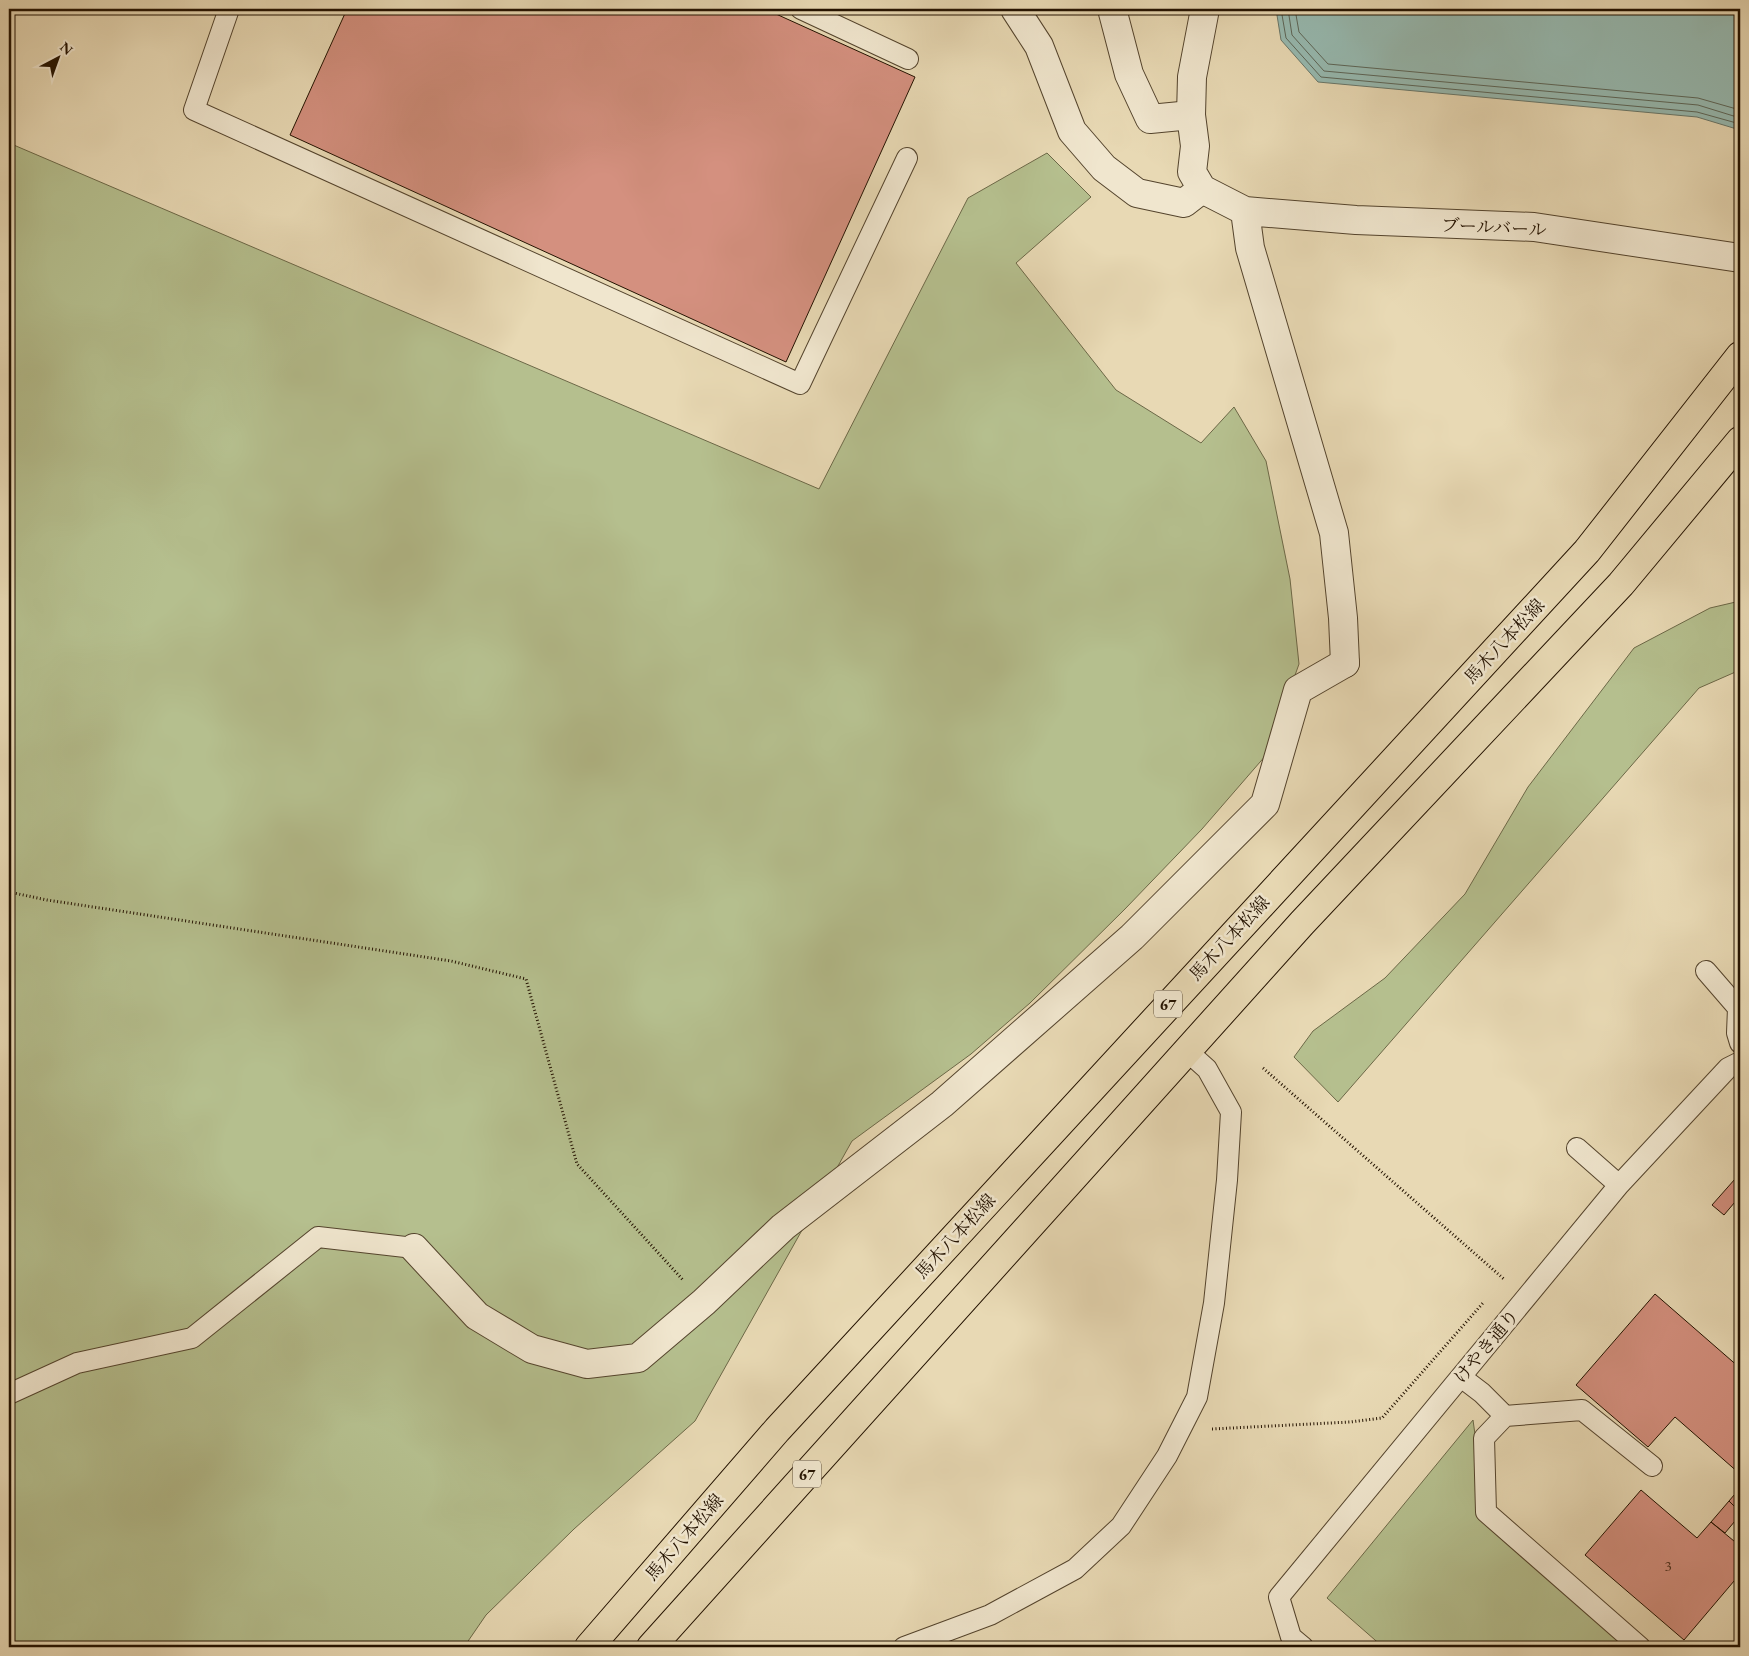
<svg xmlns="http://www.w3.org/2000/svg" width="1749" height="1656" viewBox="0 0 1749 1656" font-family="'EB Garamond','Noto Serif JP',serif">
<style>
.green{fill:#b5bf8e;stroke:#6c6847}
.water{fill:#97bab1;stroke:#69776a}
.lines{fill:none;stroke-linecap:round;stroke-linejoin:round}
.shore{stroke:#5d6658;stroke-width:1}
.building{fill:#d4907f;stroke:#231200}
.service-casing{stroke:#54442d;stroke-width:22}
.minor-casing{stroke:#54442d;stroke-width:30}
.tertiary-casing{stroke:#54442d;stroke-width:30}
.primary-casing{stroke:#231200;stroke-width:30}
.path{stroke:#231200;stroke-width:3;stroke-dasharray:1 2.5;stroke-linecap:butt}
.service{stroke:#f0e6ce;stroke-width:20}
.minor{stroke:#f0e6ce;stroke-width:28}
.tertiary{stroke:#f0e6ce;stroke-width:28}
.primary{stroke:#e8d9b4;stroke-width:28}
.labels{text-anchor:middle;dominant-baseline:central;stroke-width:5;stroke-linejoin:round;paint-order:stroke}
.number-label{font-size:15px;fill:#4f3220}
.shield{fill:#f0e6ce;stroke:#60523e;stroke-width:1}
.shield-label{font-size:16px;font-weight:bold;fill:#231200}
.street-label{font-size:18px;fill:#231200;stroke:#f0e6ce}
</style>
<rect width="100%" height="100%" fill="#e8d9b4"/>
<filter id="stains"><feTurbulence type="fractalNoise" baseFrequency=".004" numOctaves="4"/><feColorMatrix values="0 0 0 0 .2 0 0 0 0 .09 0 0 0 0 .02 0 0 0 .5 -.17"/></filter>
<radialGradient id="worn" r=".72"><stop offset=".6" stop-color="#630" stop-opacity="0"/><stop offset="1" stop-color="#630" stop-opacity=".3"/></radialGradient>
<path class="green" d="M9,143L819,489L968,198L1047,153L1091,197L1016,263L1116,390L1201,443L1234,407L1266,461L1290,579L1299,664L1267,754L1202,829L1125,909L1030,1003L971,1054L852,1141L695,1421L574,1529L486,1615L464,1647H9Z
M1740,601V670L1699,688L1338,1102L1294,1057L1313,1031L1385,978L1465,894L1528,787L1634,648L1710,608Z
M1473,1420L1477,1449L1479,1508L1631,1647H1383L1327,1598Z"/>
<path class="water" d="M1276,9H1740V130L1697,117L1318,82L1281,40Z"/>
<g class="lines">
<path class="shore" d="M1281,9L1286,38L1321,77L1697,112L1740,124
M1288,9L1292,35L1324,71L1698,105L1740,118
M1295,9L1299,32L1328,64L1698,98L1740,110"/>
</g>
<path class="building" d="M347,9H765L915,77L786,362L290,135Z
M1735,1179L1740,1185V1196L1724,1215L1712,1205Z
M1655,1294L1740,1368V1474L1675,1417L1648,1447L1576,1385Z
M1740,1488V1512L1729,1501Z
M1641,1490L1697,1538L1711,1522L1740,1546V1574L1684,1640L1585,1555Z
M1729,1501L1740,1512V1515L1725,1533L1711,1522Z"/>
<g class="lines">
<g class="service-casing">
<path id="service" d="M229,9L194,110L800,384L907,158
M801,9L908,59
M1706,971L1738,1008L1737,1033L1740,1043
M1577,1148L1619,1185
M1461,1377L1482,1393L1505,1416L1582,1410L1652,1466
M9,1394L77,1363L192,1338L318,1237L414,1248
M1505,1416L1484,1438L1486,1512L1640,1647
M904,1647L990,1615L1075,1569L1121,1526L1167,1456L1197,1397L1214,1303L1227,1180L1231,1112L1207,1069L1187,1051
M1303,1647L1291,1637L1279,1597L1619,1185L1728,1068L1740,1062"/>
</g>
<g class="minor-casing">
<path id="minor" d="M1015,9L1039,46L1072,131L1104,168L1137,193L1184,203L1202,189
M1112,9L1129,74L1150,119L1191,115
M414,1248L477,1316L532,1349L587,1364L638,1358L704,1302L783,1227L942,1104L1132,937L1265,804L1298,690L1345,663"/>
</g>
<g class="tertiary-casing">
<path id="tertiary" d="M1205,9L1192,77L1191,115L1195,146L1192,172L1202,189L1245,211L1356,220L1534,227L1740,258
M1245,211L1250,248L1334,533L1343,618L1345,663"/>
</g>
<g class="primary-casing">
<path id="primary" d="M589,1647L777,1430L1587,551L1740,356
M651,1647L1302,923L1621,584L1740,441"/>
</g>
<path class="path" d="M9,892L47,900L451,961L526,979L577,1164L683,1280
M1263,1068L1505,1280
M1212,1429L1350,1422L1382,1418L1483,1303
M1735,1521L1740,1525"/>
<use href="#service" class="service"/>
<use href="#minor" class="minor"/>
<use href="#tertiary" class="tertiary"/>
<use href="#primary" class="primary"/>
</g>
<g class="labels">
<g class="number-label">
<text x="1668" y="1565">3</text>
</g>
<g class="shield">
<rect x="1154" y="990.5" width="28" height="27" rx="4"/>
<rect x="793" y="1460.5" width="28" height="27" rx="4"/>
</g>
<g class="shield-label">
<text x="1168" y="1004">67</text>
<text x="807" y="1474">67</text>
</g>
<g class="street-label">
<text transform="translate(1494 227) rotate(3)">ブールバール</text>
<text transform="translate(1504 641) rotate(-47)">馬木八本松線</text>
<text transform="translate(1229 938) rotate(-47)">馬木八本松線</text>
<text transform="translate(955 1236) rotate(-47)">馬木八本松線</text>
<text transform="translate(1486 1346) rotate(-50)">けやき通り</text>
<text transform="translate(684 1537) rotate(-49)">馬木八本松線</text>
</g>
</g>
<rect width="1749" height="1656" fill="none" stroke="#e8d9b4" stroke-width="30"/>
<rect x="10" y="10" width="1729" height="1636" fill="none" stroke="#231200" stroke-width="2.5"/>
<rect x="15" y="15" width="1719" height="1626" fill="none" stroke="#231200"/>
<g transform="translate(58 58) rotate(41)" stroke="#f0e6ce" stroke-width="4" paint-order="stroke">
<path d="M0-4L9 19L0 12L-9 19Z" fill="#231200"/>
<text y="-8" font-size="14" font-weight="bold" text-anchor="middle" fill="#231200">N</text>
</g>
<rect width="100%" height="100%" filter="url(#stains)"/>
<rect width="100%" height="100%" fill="url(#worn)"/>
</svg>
